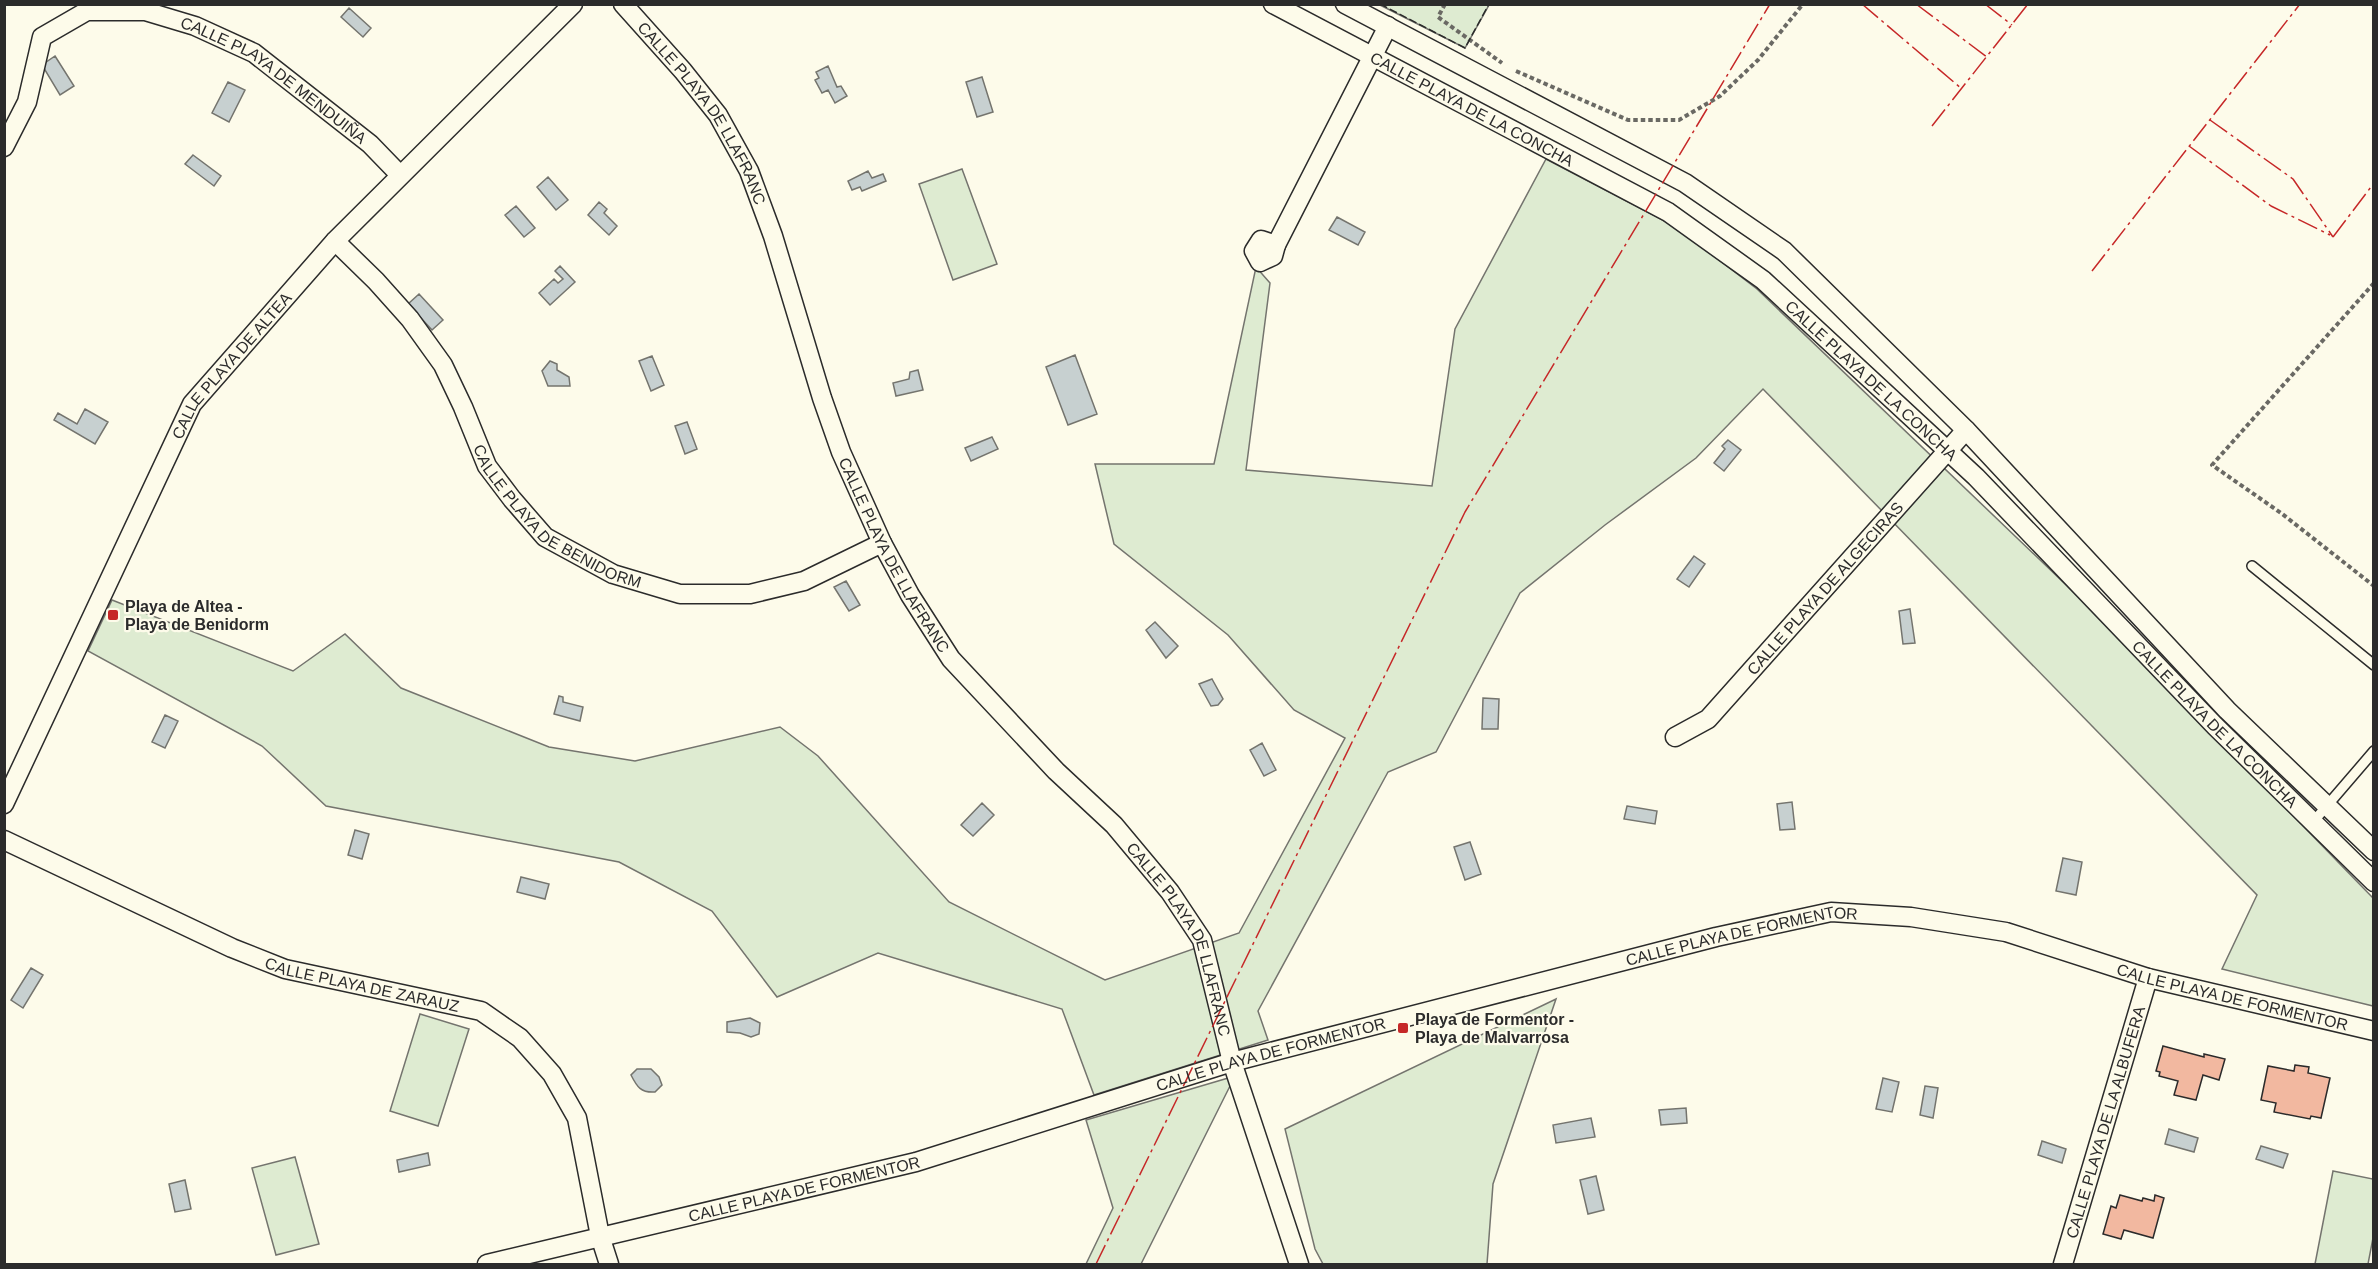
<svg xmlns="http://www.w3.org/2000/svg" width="2378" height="1269" viewBox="0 0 2378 1269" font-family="Helvetica,sans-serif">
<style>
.green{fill:#deebd1;stroke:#74746e;stroke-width:1.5}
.water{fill:#c7d0d0;stroke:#74746e;stroke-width:1.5}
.building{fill:#f2b8a0;stroke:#2b2b2b;stroke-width:1.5}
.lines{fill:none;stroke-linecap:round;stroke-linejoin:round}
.service-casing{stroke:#2b2b2b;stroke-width:12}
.minor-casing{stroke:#2b2b2b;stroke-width:21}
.path{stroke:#6a6964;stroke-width:4;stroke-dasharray:4.5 3;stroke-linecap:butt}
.service{stroke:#fdfbea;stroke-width:9}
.minor{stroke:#fdfbea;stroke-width:18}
.fence{stroke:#2b2b2b;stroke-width:1.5;stroke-dasharray:8 3;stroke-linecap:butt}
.power{stroke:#c62828;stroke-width:1.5;stroke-dasharray:21 4.5 3 4.5;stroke-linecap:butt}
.poi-dot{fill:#c62828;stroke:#fdfbea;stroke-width:2}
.labels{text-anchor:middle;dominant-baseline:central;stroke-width:4.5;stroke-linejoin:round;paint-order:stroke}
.street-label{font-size:16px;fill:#2b2b2b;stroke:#fdfbea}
.poi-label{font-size:16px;font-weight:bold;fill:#2b2b2b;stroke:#fdfbea;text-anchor:start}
</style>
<rect width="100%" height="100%" fill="#fdfbea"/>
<path class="green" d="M1380,5H1489L1465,48Z
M1546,159L1676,227L1757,289L2110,627L2373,898V1006L2222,969L2257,895L1763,389L1696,458L1605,525L1520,593L1436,752L1388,772L1258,1011L1268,1040L1094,1095L1062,1009L878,953L777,997L712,911L619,862L326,806L262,746L88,651L112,600L293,671L345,634L401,688L549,747L635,761L780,727L818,756L949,902L1105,980L1239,933L1345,738L1294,710L1228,635L1114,544L1095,464H1214L1256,267L1270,283L1246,470L1432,486L1455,329Z
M962,169L997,264L953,280L919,184Z
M1556,999L1493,1184L1487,1264H1323L1315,1249L1285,1129Z
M420,1014L469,1029L438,1126L390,1111Z
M1235,1076L1141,1264H1086L1113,1208L1086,1120Z
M295,1157L319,1244L276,1255L252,1168Z
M2333,1171L2373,1179V1238L2368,1264H2315Z"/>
<path class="water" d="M349,8L371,28L363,37L341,17Z
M55,56L74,86L60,95L42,65Z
M828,66L837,87L841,86L847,96L835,103L828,90L822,93L815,80L819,78L816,72Z
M982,77L993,112L977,117L966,82Z
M228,82L245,90L229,122L212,113Z
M193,155L221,176L214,186L185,164Z
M868,171L872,178L883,174L886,181L862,191L860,187L852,190L848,181Z
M548,177L568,200L556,210L537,187Z
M599,202L607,209L604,213L617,226L609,235L588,215Z
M516,206L535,228L524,237L505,215Z
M1337,217L1365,232L1358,245L1329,230Z
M560,266L575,282L550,305L539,293L554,279L558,283L563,279L555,271Z
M419,294L443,320L432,330L408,304Z
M1075,355L1097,414L1068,425L1046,367Z
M652,356L664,385L651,391L639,361Z
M550,361L557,364V370L569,377L570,386H548L542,371Z
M918,370L923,390L896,396L893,383L909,379L910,372Z
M85,409L108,422L95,444L54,420L58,413L77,424Z
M687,422L697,449L685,454L675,426Z
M992,437L998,449L971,461L965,448Z
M1728,440L1741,450L1724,471L1714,463L1725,449L1722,446Z
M1694,556L1705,564L1689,587L1677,579Z
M846,581L860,605L849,611L834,587Z
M1910,609L1915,643L1903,644L1899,611Z
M1155,622L1178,646L1166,658L1146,630Z
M1212,679L1223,699L1218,705L1211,706L1199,684Z
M559,696L563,697V702L583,707L580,721L554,714Z
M1483,698L1499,699L1498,729H1482Z
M165,715L178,721L165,748L152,742Z
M1262,743L1276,770L1264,776L1250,750Z
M1792,802L1795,829L1780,830L1777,804Z
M982,803L994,815L973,836L961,825Z
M1627,806L1657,811L1655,824L1624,819Z
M355,830L369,834L362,859L348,855Z
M1470,842L1481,874L1465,880L1454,847Z
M2063,858L2082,862L2076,895L2056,891Z
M521,877L549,884L545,899L517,892Z
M31,968L43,975L23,1008L11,1000Z
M750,1018L760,1023L759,1034L751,1037L740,1033L727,1032V1022Z
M637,1069H651L659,1077L662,1085L655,1092C641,1093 637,1087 631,1075Z
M1883,1078L1899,1082L1892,1112L1876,1109Z
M1925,1086L1938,1088L1933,1118L1920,1115Z
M1686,1108L1687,1123L1661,1125L1659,1110Z
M1591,1118L1595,1137L1556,1143L1553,1125Z
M2169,1129L2198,1138L2194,1152L2165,1144Z
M2042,1141L2066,1149L2062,1163L2038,1155Z
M2261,1146L2288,1154L2283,1168L2256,1159Z
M428,1153L430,1165L399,1172L397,1160Z
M1596,1176L1604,1210L1588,1214L1580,1180Z
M185,1180L191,1209L175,1212L169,1184Z"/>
<path class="building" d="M2163,1046L2204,1057V1054L2225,1059L2219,1080L2203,1075L2196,1100L2174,1095L2178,1081L2159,1076L2160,1072L2156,1071Z
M2295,1065L2309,1067L2308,1073L2330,1078L2321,1118L2311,1116L2310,1119L2274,1112L2276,1103L2261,1100L2268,1066L2294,1071Z
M2120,1195L2142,1201L2143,1198L2154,1201L2155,1195L2164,1198L2153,1238L2124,1230L2121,1239L2103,1234L2111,1206L2116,1208Z"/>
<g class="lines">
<g class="service-casing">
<path id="service" d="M2252,566L2374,665
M2313,822L2374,751"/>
</g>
<g class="minor-casing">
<g id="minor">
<path id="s1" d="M623,4L683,71L718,115L749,171L773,236L822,398L841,452L882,543L910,595L951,659L1056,771L1114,825L1170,892L1202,940L1232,1062L1299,1264"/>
<path id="s2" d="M1273,4L1668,212L1763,280L1976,477L2215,726L2374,882"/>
<path d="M1345,4L1685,183L1784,251L1966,430L2227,710L2374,851"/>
<path id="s3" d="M4,147L27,102L42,37L87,11H145L195,26L254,53L370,144L400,175"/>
<path d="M1261,240L1276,245L1273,256L1260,262L1254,251Z"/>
<path id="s4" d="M335,241L376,281L410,319L443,365L463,407L487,466L512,499L545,537L613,574L680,594H750L804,581L882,543"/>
<path d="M1276,245L1388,26"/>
<path id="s5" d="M1675,737L1708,719L1966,430"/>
<path id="s6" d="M4,804L192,404L335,241L573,4"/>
<path id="s7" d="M4,840L232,948L285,969L481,1011L520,1038L552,1074L577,1118L600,1236L609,1264"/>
<path id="s8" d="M487,1264L916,1162L1232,1062L1716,937L1831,912L1911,917L2006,932L2148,978L2374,1031"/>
<path id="s9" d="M2063,1264L2148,978"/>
</g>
</g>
<path class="path" d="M1445,4L1438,17L1502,63
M1516,71L1628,120H1679L1720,96L1758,60L1803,4
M2374,283L2212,465L2281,513L2374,586"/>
<use href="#service" class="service"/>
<use href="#minor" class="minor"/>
<path class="fence" d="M1380,4L1465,48L1489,4"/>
<path class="power" d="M1862,4L1962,89
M1916,4L1987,57
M1985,4L2012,25
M2210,120L2293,179L2333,237
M1932,126L2028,4
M2189,146L2271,206L2330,235
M2333,237L2374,183
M2092,271L2300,4
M1096,1264L1465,512L1770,4"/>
</g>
<g class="poi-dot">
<rect x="107" y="609" width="12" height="12" rx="3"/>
<rect x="1397" y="1022" width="12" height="12" rx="3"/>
</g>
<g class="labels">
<g class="street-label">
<text stroke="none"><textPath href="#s3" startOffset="375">CALLE PLAYA DE MENDUIÑA</textPath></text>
<text stroke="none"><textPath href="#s2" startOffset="225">CALLE PLAYA DE LA CONCHA</textPath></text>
<text stroke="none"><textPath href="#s1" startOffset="136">CALLE PLAYA DE LLAFRANC</textPath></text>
<text stroke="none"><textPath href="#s6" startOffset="496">CALLE PLAYA DE ALTEA</textPath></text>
<text stroke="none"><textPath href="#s2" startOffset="711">CALLE PLAYA DE LA CONCHA</textPath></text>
<text stroke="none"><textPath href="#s4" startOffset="363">CALLE PLAYA DE BENIDORM</textPath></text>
<text stroke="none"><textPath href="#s1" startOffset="622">CALLE PLAYA DE LLAFRANC</textPath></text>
<text stroke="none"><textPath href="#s5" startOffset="213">CALLE PLAYA DE ALGECIRAS</textPath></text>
<text stroke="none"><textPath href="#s2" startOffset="1197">CALLE PLAYA DE LA CONCHA</textPath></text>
<text stroke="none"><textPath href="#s8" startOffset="1298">CALLE PLAYA DE FORMENTOR</textPath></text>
<text stroke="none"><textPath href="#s1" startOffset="1108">CALLE PLAYA DE LLAFRANC</textPath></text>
<text stroke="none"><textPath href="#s7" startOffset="388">CALLE PLAYA DE ZARAUZ</textPath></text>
<text stroke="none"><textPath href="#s8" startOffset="1802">CALLE PLAYA DE FORMENTOR</textPath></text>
<text stroke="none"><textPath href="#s8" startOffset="812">CALLE PLAYA DE FORMENTOR</textPath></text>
<text stroke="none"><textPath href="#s9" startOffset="148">CALLE PLAYA DE LA ALBUFERA</textPath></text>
<text stroke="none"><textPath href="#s8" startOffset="326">CALLE PLAYA DE FORMENTOR</textPath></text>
</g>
<g class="poi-label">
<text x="125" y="606">Playa de Altea -<tspan x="125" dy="18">Playa de Benidorm</tspan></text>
<text x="1415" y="1019">Playa de Formentor -<tspan x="1415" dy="18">Playa de Malvarrosa</tspan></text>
</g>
</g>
<rect width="2378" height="1269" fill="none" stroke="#2b2b2b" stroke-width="12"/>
</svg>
